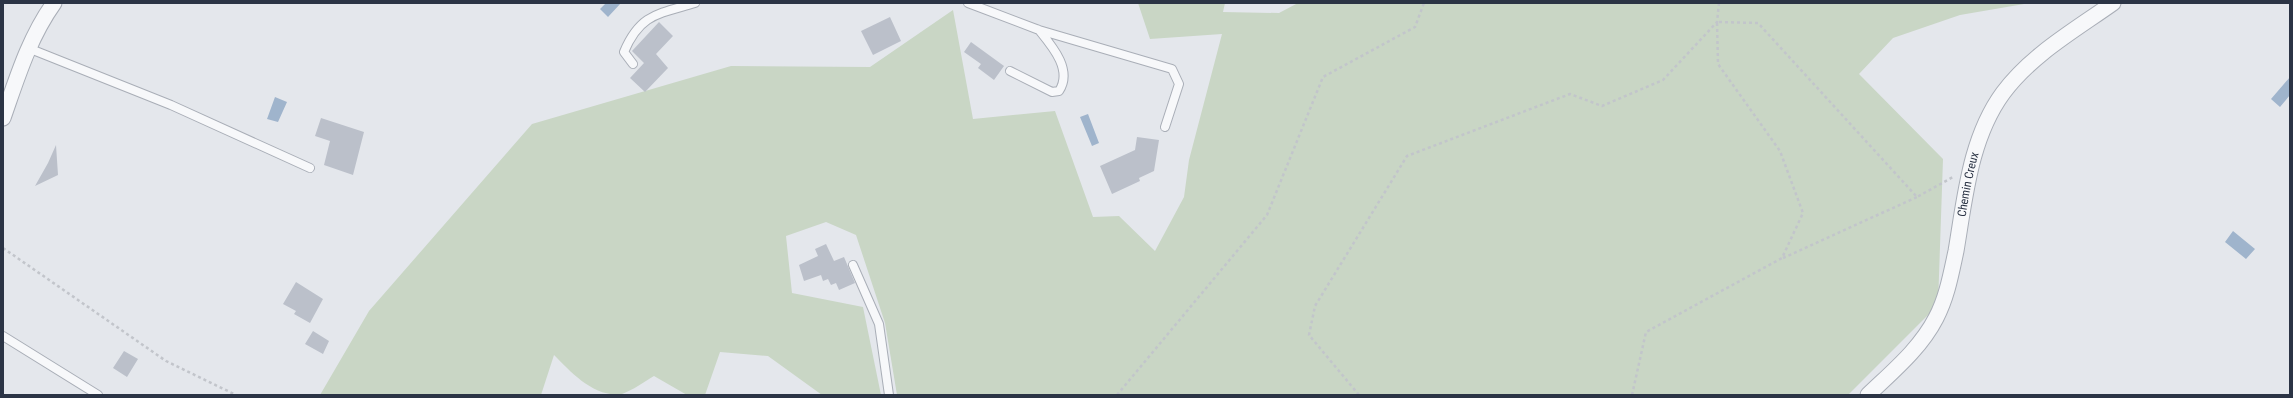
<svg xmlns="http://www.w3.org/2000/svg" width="2293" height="398" viewBox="0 0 2293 398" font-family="'Roboto Condensed',sans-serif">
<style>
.green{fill:#c9d6c5}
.water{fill:#9fb4cc}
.building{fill:#bbc0ca}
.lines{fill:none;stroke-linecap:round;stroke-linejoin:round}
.service-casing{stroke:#a9aeb7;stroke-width:10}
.minor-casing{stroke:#a9aeb7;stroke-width:17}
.path{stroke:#c2c5cb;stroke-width:2.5;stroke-dasharray:3 3;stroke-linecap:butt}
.service{stroke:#f7f8fa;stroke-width:8}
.minor{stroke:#f7f8fa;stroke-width:15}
.labels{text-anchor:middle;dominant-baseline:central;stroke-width:3.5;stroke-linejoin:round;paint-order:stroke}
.street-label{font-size:12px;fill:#2b3445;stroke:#f4f6f9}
</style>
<rect width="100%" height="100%" fill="#e4e7ec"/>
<path class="green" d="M1138,3H1225L1223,12L1279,13L1298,3H2030L1960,15L1893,38L1859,74L1943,159L1938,305L1848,395H897L885,323L856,235L826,222L786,236L792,293L863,307L881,395H822L768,356L720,352L705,395H687L654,376C644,382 633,390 622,394C594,398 571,372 554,355L541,395H320L369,311L532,124L731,66L870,67L953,10L973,119L1055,111L1093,217L1119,216L1155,251L1184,197L1189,160L1222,34L1150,39Z"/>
<path class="water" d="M606,3H621L608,17L600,9Z
M2290,77V95L2280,107L2271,99Z
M275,97L287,102L278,122L267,119Z
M1088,114L1099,143L1092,146L1080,117Z
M2233,231L2255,249L2246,259L2225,242Z"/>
<path class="building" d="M890,17L901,41L873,55L861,31Z
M659,22L673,36L656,54L668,68L645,92L630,78L644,63L632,51Z
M971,42L1004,66L994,80L978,68L981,64L964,52Z
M321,118L364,132L353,175L324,165L330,141L315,136Z
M1137,137L1159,140L1154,171L1139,178L1140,181L1112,194L1100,166L1135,150Z
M56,145L58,175L35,186L48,163Z
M826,244L834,261L844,257L855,283L839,290L836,283L831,285L828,279L823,281L821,275L804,281L799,265L818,256L815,249Z
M296,282L323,299L310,323L294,314L296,311L283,304Z
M313,331L329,341L323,354L305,344Z
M124,351L138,359L127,377L113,368Z"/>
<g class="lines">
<g class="service-casing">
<path id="service" d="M968,3L1039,30L1172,69L1179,84L1165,127
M28,48L171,105L310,168
M633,64L624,52C640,14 658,14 695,3
M1010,71L1052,92L1059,91C1073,70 1052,46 1039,30
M853,265L879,324L889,395
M3,336L98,395"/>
</g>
<g class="minor-casing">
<g id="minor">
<path d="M3,118C17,78 29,38 54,3"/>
<path id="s1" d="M1868,395C1893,371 1920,349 1936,318C1947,297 1951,274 1956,251C1965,198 1970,138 2003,93C2031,55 2075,30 2113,3"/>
</g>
</g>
<path class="path" d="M3,248L166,361L236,395
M1783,258L1917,197
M1117,395L1267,215L1323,77L1415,27L1424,3
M1359,395L1309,335L1315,306L1407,156L1570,94L1602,106L1663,80L1717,22L1719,3
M1632,395L1646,332L1782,258L1803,213L1780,151L1718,64L1717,22L1758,23L1917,197L1953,177"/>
<use href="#service" class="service"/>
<use href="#minor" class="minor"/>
</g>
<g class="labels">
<g class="street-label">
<text stroke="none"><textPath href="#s1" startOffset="241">Chemin Creux</textPath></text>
</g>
</g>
<rect width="2293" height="398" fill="none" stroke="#2b3445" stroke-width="8"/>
</svg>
